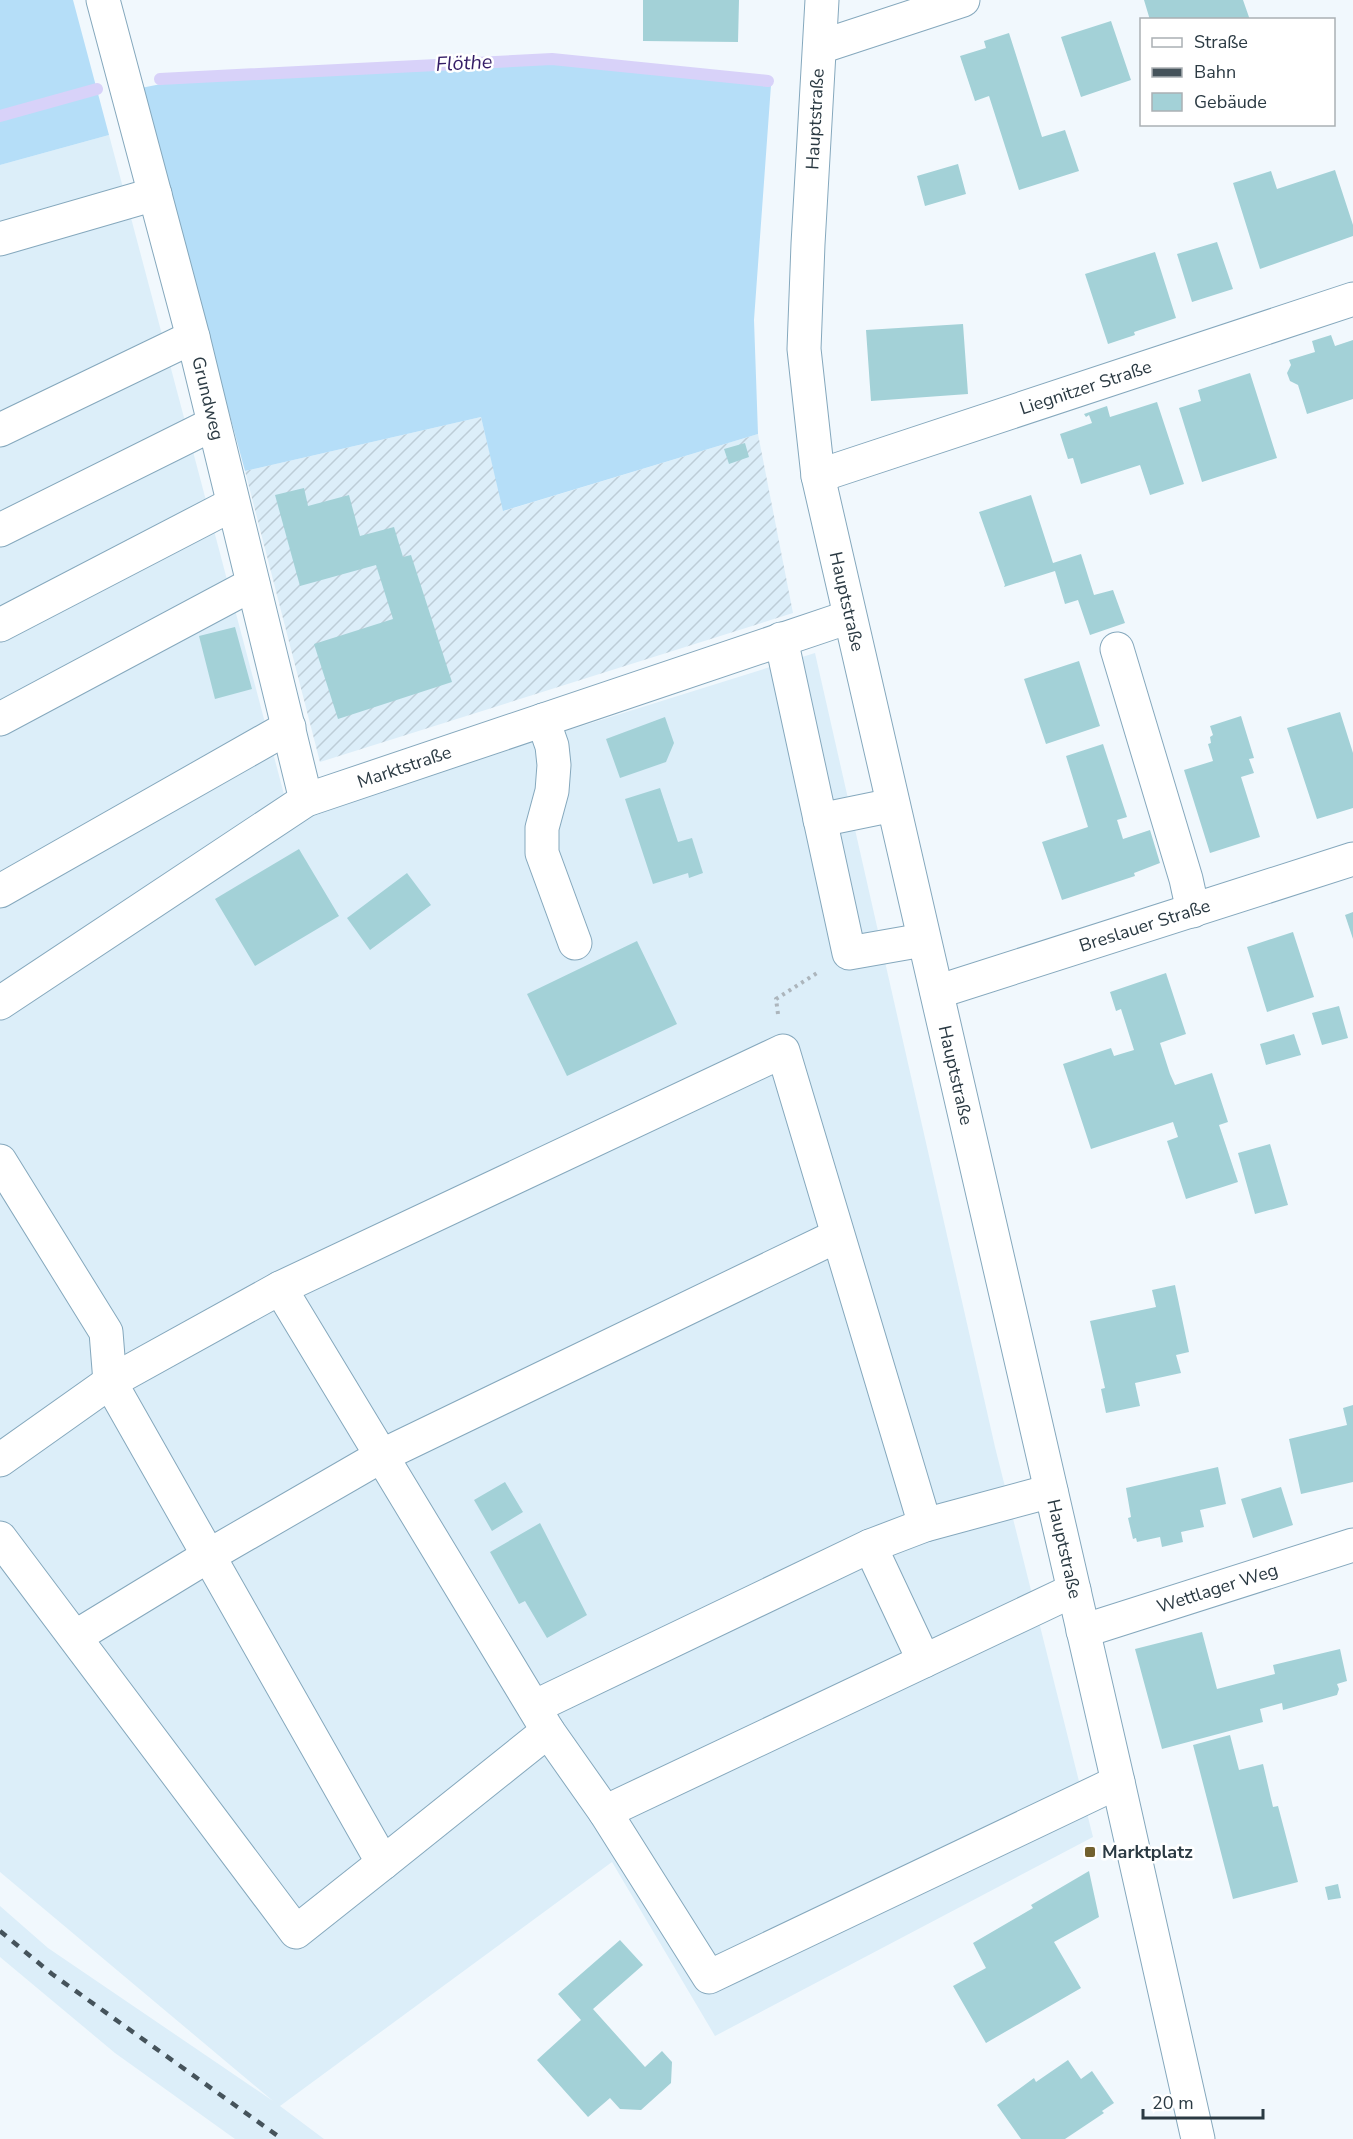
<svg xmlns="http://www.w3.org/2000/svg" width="1353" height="2139" viewBox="0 0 1353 2139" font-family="'Nunito Sans',sans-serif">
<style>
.built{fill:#dceef9}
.industrial{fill:url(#industrial-furrows)}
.grass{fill:#b5def8}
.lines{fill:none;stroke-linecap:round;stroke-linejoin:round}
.stream{stroke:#d8d2f9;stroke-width:12}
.building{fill:#a3d1d7}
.minor-casing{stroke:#85a8bd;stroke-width:35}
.major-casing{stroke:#85a8bd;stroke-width:35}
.path{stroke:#acb5bc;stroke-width:4;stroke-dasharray:3 4.5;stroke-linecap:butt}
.minor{stroke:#fff;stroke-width:33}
.major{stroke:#fff;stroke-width:33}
.rail{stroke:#45535b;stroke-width:4.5;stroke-dasharray:8 8;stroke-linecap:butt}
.poi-dot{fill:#72612f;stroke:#fff;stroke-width:2}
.labels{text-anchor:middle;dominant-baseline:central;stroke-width:5;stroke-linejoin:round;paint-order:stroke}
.street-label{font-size:18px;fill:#2b3a43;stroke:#fff}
.poi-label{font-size:18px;font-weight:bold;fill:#2b3a43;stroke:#fff;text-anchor:start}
.water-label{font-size:20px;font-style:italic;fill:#351e67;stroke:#fff}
</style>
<defs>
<pattern id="industrial-furrows" width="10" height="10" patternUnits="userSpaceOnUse" patternTransform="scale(1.5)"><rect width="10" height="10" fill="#dceef9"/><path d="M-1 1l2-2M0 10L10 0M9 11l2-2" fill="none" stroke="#bdcdd7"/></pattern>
</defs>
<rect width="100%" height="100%" fill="#f1f8fd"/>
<path class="built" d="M109,135L290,817L815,653L995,1447L1093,1837L715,2036L612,1862L280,2106L324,2139H235L115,2053L0,1957V1906L48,1948L273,2101L0,1872V165Z"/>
<path class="industrial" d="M481,417L504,511L758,434L793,613L320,762L245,471Z"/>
<path class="grass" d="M0,0H73L109,135L0,165Z
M553,63L771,85L754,320L758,434L503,511L481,417L245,471L141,88L161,84Z"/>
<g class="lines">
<path class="stream" d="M160,79L552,59L768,81
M0,116L97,89"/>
</g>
<path class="building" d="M643,0H739L738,42L643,41Z
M1144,0H1243L1250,20H1150Z
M1111,21L1131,80L1081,97L1061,37Z
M1009,33L1042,137L1065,130L1079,171L1019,190L989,96L975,101L960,56L986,48L984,41Z
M958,164L966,194L925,206L917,176Z
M1335,170L1353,225V236L1260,269L1233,183L1271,171L1277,189Z
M1217,242L1233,289L1192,302L1177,254Z
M1155,252L1176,318L1134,332L1135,335L1108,344L1085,274Z
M963,324L968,394L871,401L866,330Z
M1331,335L1335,346L1353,340V399L1307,414L1298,385L1290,381L1287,373L1291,365L1289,360L1315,352L1312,341Z
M1250,373L1277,458L1202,482L1179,408L1201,401L1198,390Z
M1157,402L1184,484L1150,495L1140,465L1081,484L1073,458L1068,459L1060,434L1092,423L1089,415L1086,417L1084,414L1107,406L1110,417Z
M745,443L749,457L729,464L724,449Z
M304,488L308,506L349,495L360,536L394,527L403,557L411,555L452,682L338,719L314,644L393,619L376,565L300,586L275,495Z
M1031,495L1053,563L1081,554L1094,595L1113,590L1125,623L1090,635L1078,600L1065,604L1055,571L1004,587L1005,585L979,512Z
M235,627L252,689L215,699L199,636Z
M1079,661L1100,726L1046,744L1024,679Z
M1340,712L1353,753V808L1317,819L1287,728Z
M1241,716L1254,758L1249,759L1254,773L1241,777L1260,837L1210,853L1184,770L1213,761L1208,744L1211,743L1210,737L1213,735L1210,726Z
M665,717L674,743L666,762L620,778L606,739Z
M1103,744L1127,817L1117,820L1123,839L1150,830L1160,863L1134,873L1135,876L1062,900L1042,842L1088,827L1066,756Z
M660,788L678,842L692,838L703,873L689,878L688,873L653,884L625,799Z
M299,849L339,916L255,966L215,899Z
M407,873L431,905L370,950L347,918Z
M1353,912V939L1345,915Z
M1293,932L1314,997L1267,1012L1247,947Z
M637,941L677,1024L567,1076L527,994Z
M1166,973L1186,1034L1160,1043L1170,1074L1175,1085L1212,1073L1228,1122L1219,1125L1238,1182L1186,1199L1167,1141L1178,1137L1173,1122L1091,1149L1063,1064L1111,1048L1114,1056L1134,1050L1121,1009L1116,1011L1110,992Z
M1339,1006L1348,1038L1322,1045L1312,1013Z
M1294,1034L1301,1055L1266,1065L1260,1044Z
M1270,1144L1288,1205L1255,1214L1238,1153Z
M1175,1285L1189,1352L1176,1355L1181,1373L1135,1383L1140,1406L1106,1413L1101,1389L1105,1388L1090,1321L1156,1307L1152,1290Z
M1353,1405V1482L1301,1494L1289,1439L1347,1425L1343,1408Z
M1218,1467L1226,1504L1200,1510L1204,1527L1181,1532L1183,1542L1162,1547L1160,1537L1137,1542L1136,1538L1133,1539L1128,1518L1131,1517L1126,1488Z
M505,1482L523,1512L492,1531L474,1500Z
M1281,1487L1293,1525L1253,1538L1241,1499Z
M540,1523L587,1615L547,1638L525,1601L519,1604L490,1552Z
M1202,1632L1217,1689L1275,1674L1273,1665L1340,1649L1347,1681L1337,1684L1339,1689L1337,1695L1283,1710L1282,1703L1260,1709L1263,1722L1162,1749L1135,1649Z
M1230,1735L1239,1770L1263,1764L1273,1807L1278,1806L1298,1882L1233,1899L1193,1745Z
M1089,1871L1099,1917L1054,1942L1081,1988L986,2043L953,1986L986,1968L973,1943L1033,1908L1031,1905Z
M1338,1884L1341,1898L1328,1900L1325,1887Z
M620,1940L643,1965L593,2009L645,2067L662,2051L672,2062L671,2083L641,2110L620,2109L610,2098L588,2117L537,2060L581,2020L558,1994Z
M1068,2060L1081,2079L1092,2071L1114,2103L1102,2111L1104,2113L1065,2139H1021L997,2105L1034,2078L1036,2082Z"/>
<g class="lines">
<g class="minor-casing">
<g id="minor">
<path id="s1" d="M103,0L193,337L306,800"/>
<path d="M820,47L963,0"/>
<path d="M0,239L155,194"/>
<path d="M0,430L193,337"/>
<path id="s2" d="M818,476L1353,299"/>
<path d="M0,530L213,424"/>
<path d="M0,625L233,504"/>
<path d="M781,639L849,953L923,940"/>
<path d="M1117,649L1186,879L1193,911"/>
<path d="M0,719L253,584"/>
<path d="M543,720L552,746L554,765L552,791L542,828V853L575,943"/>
<path d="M820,820L893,805"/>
<path d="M0,891L289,727"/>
<path id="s3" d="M937,992L1353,859"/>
<path id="s4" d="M0,1003L306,800L849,617"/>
<path d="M0,1161L106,1332L110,1382L383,1863L548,1731"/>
<path d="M280,1288L548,1731L605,1812L709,1977L1118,1782"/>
<path d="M0,1460L110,1382L280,1288L783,1051L925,1525"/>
<path d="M0,1538L296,1932L383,1863"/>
<path d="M870,1546L924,1661"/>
<path id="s5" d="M1083,1631L1353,1545"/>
<path d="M75,1637L208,1556L383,1455L837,1236"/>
<path d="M534,1707L870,1546L925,1525L1051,1491"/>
<path d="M605,1812L1074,1590"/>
</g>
</g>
<g class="major-casing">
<g id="major">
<path id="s6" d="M822,0L808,244L804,349L818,476L1118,1782L1198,2139"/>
</g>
</g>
<path class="path" d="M778,1014L776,999L817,973"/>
<use href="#minor" class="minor"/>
<use href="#major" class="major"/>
<path class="rail" d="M0,1931L52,1974L282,2139"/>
</g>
<rect class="poi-dot" x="1084" y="1846" width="12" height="12" rx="3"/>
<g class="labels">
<g class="street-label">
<text transform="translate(815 119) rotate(-87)">Hauptstraße</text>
<text stroke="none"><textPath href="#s2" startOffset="282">Liegnitzer Straße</textPath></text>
<text stroke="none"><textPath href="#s1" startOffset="412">Grundweg</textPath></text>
<text stroke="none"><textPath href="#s6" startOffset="606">Hauptstraße</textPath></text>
<text stroke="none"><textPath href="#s4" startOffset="471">Marktstraße</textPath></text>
<text stroke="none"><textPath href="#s3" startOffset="218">Breslauer Straße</textPath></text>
<text stroke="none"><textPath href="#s6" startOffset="1092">Hauptstraße</textPath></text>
<text stroke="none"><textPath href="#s6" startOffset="1578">Hauptstraße</textPath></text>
<text stroke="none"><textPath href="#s5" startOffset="141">Wettlager Weg</textPath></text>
</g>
<g class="poi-label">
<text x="1102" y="1852">Marktplatz</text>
</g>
<g class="water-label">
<text transform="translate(464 63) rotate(-3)">Flöthe</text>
</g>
</g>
<rect x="1140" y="18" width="195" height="108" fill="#ffffff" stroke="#aab0b4" stroke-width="1.5"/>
<rect x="1152" y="38" width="30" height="9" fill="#ffffff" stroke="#aab0b4" stroke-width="1.5"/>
<text x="1194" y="48" font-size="18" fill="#2b3a43">Straße</text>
<rect x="1152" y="68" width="30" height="9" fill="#45535b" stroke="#aab0b4" stroke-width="1.5"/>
<text x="1194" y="78" font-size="18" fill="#2b3a43">Bahn</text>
<rect x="1152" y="93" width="30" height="18" fill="#a3d1d7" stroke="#aab0b4" stroke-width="1.5"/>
<text x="1194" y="108" font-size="18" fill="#2b3a43">Gebäude</text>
<path d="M1143 2109v9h120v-9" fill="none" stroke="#2b3a43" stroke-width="3"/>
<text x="1152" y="2109" font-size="18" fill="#2b3a43" stroke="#ffffff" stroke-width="4.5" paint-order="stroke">20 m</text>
</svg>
